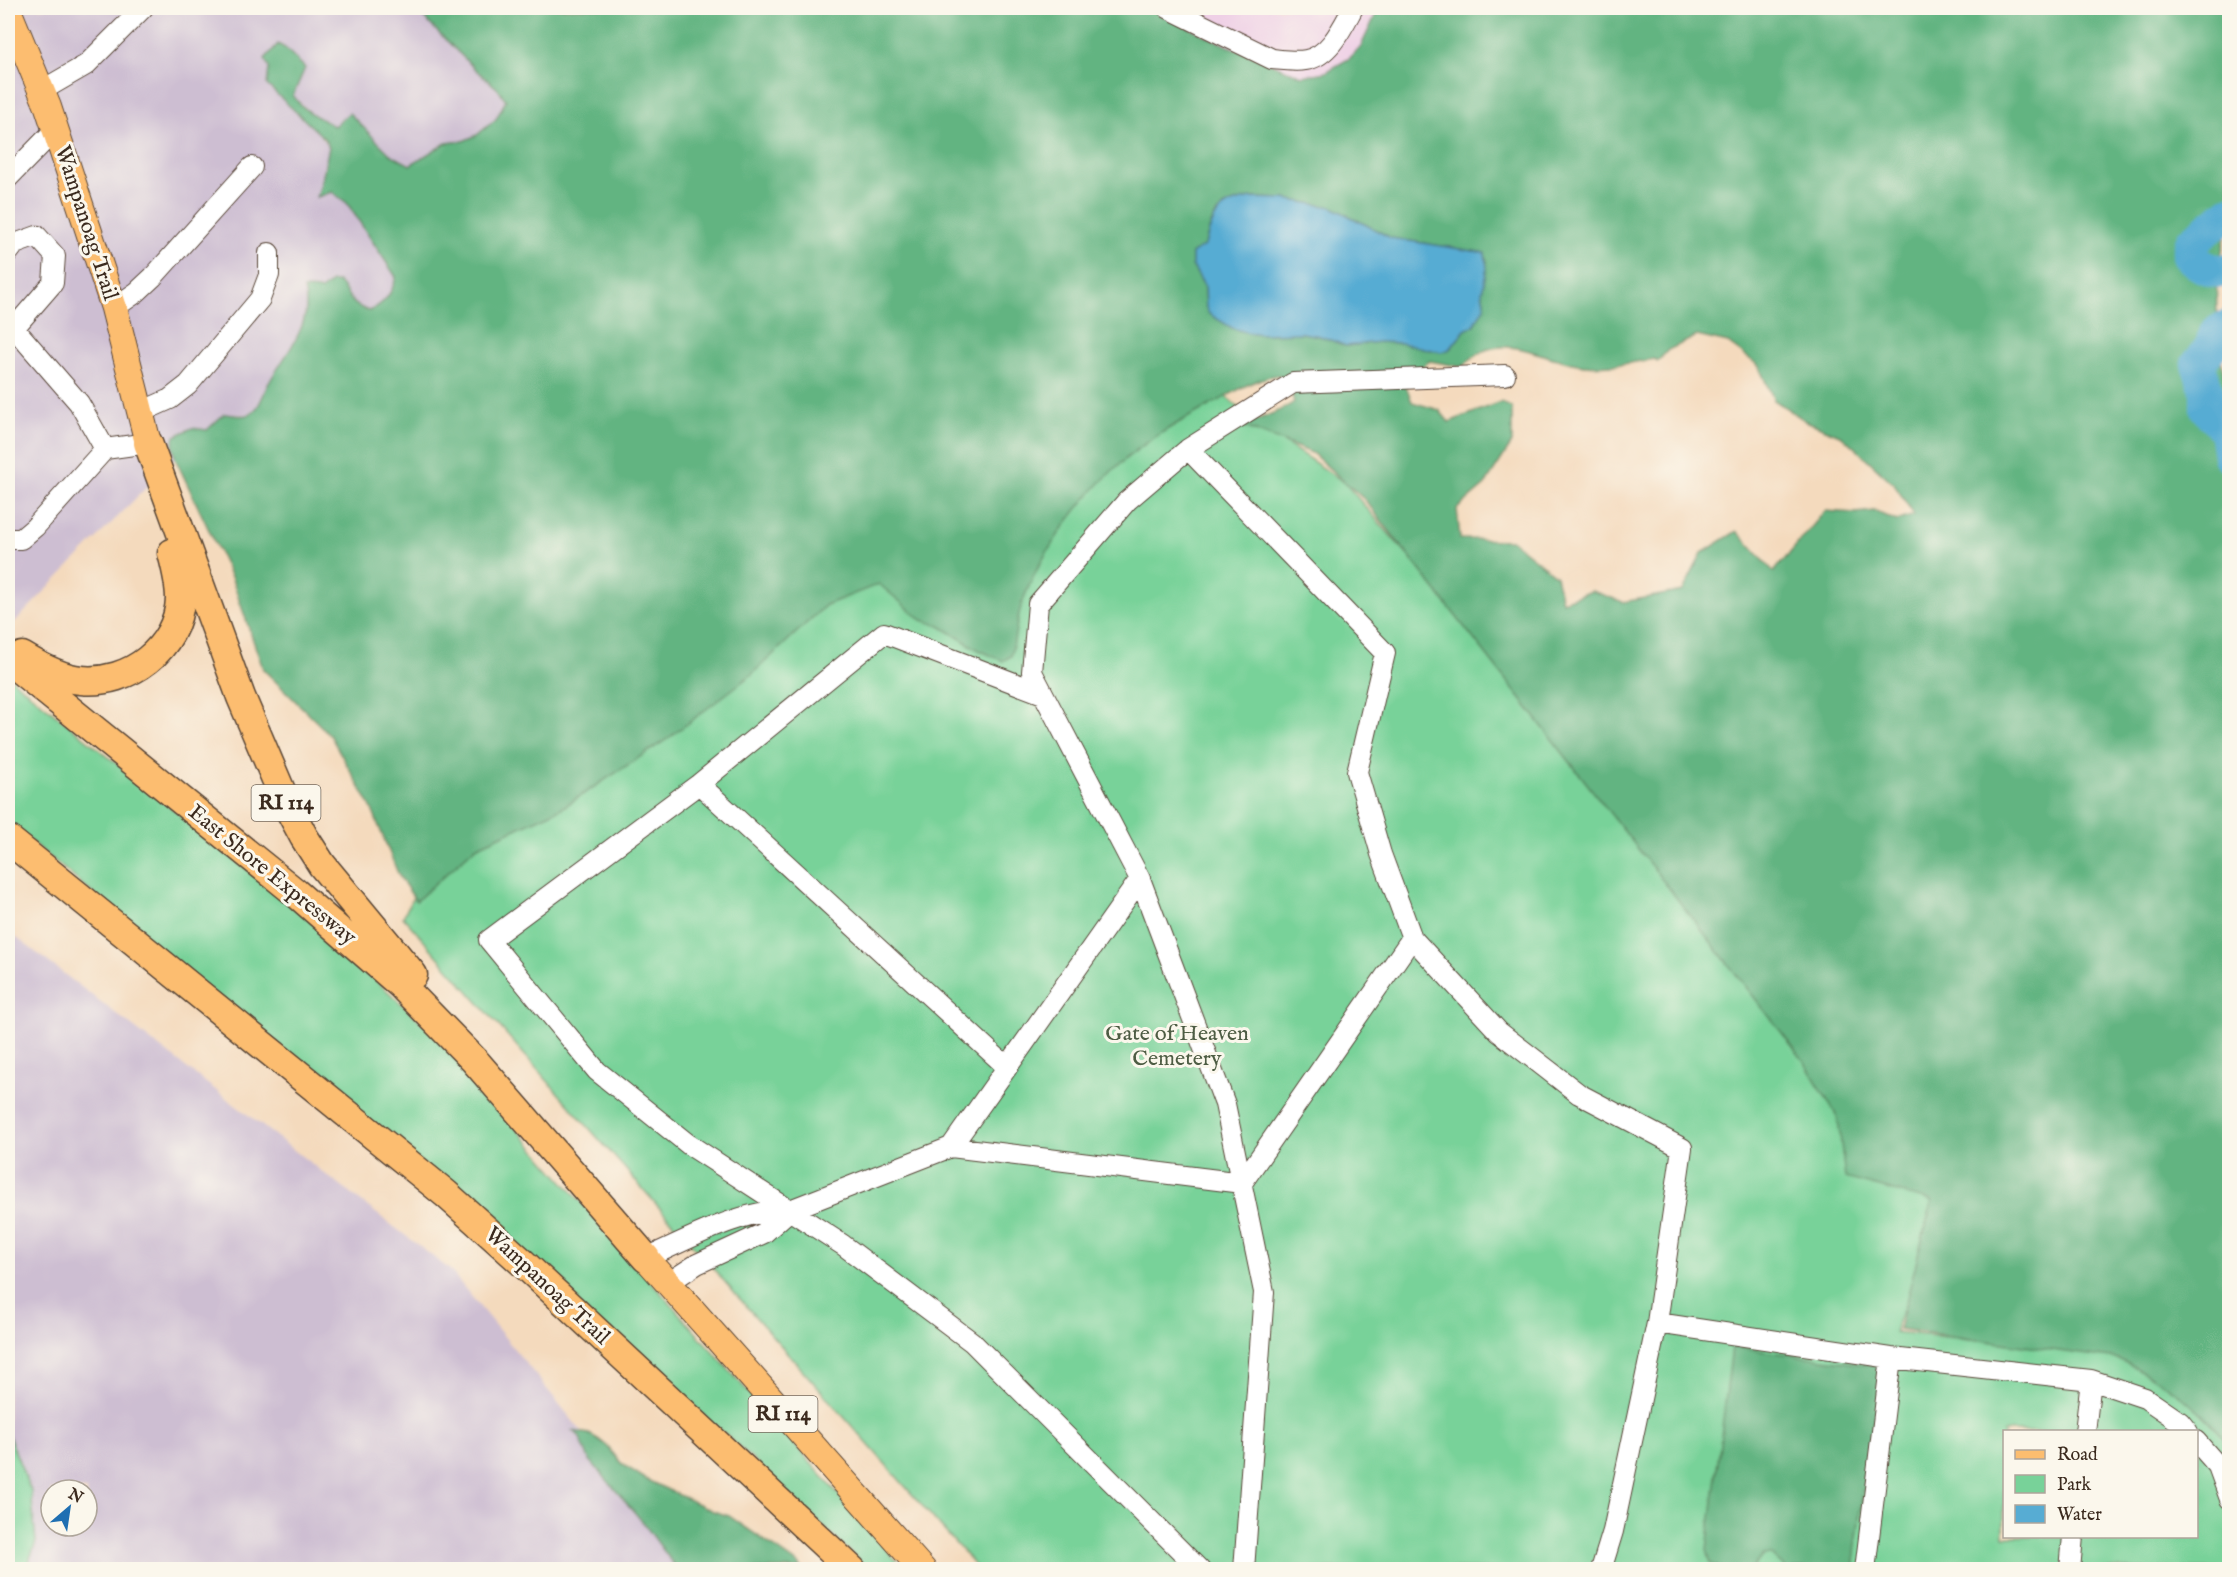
<svg xmlns="http://www.w3.org/2000/svg" width="2237" height="1577" viewBox="0 0 2237 1577" font-family="'IM FELL English',serif">
<style>
.built{fill:#efd0e6}
.industrial{fill:#cdbed2;fill-rule:evenodd}
.green{fill:#78d299;stroke:#5a7e5c;stroke-width:1.5;fill-rule:evenodd}
.forest{fill:#62b481;stroke:#4e6f50;stroke-width:1.5;fill-rule:evenodd}
.water{fill:#57acd3;stroke:#496b78;stroke-width:1.5}
.lines{fill:none;stroke-linecap:round;stroke-linejoin:round}
.river{stroke:#57acd3;stroke-width:34}
.minor-casing{stroke:#574436;stroke-width:22}
.major-casing{stroke:#574436;stroke-width:28}
.highway-casing{stroke:#574436;stroke-width:31}
.minor{stroke:#fff;stroke-width:20}
.major{stroke:#fcbd6f;stroke-width:26}
.highway{stroke:#fcbd6f;stroke-width:28}
.labels{text-anchor:middle;dominant-baseline:central;stroke-width:6;stroke-linejoin:round;paint-order:stroke}
.shield{fill:#fbf7ec;stroke:#75685c;stroke-width:1.5}
.shield-label{font-size:21px;font-weight:bold;fill:#3b2a1e}
.street-label{font-size:22px;fill:#3b2a1e;stroke:#fbf7ec}
.park-label{font-size:22px;fill:#4d5c43;stroke:#fbf7ec}
</style>
<rect width="100%" height="100%" fill="#fbf7ec"/>
<filter id="ink" filterUnits="userSpaceOnUse"><feTurbulence type="fractalNoise" baseFrequency=".0167" numOctaves="2"/><feDisplacementMap in="SourceGraphic" scale="12" xChannelSelector="R" yChannelSelector="G"/><feConvolveMatrix kernelMatrix="1 2 1 2 8 2 1 2 1" color-interpolation-filters="sRGB"/></filter>
<filter id="wash" filterUnits="userSpaceOnUse"><feTurbulence type="fractalNoise" baseFrequency=".008" numOctaves="4" result="noise"/><feDisplacementMap in="SourceGraphic" scale="24" xChannelSelector="R" yChannelSelector="G"/><feGaussianBlur stdDeviation="1.35" result="paint"/><feColorMatrix in="noise" values="0 0 0 0 0 0 0 0 0 0 0 0 0 0 0 0 0 1.4 0 .05"/><feComposite in="paint" operator="in"/></filter>
<g filter="url(#wash)">
<rect width="100%" height="100%" fill="#f4dabd"/>
<path class="built" d="M1149,8H1379L1361,46L1350,58L1326,72L1301,76L1221,43Z"/>
<path class="industrial" d="M8,8H414L476,70L498,89L506,100L496,119L477,135L463,141L446,143L411,165L390,154L349,114L334,126L313,115L293,96L296,87L265,59L329,147L323,170L324,178L317,196L332,192L347,203L396,277L394,287L382,305L369,311L359,308L350,301L341,284L332,282L321,290L304,289L307,301L304,319L293,348L269,382L259,406L247,415L224,414L207,430L192,428L173,445L175,458L9,628L8,627Z
M8,931L449,1269L694,1569H8ZM51,1490H87V1526H51Z"/>
<path class="green" d="M1216,388L1261,427L1344,482L1667,854L1788,1023L1935,1206L1934,1234L1894,1332L2110,1352L2179,1376L2229,1428V1569H978L403,917L423,878L861,576L1155,425ZM2004,1432H2196V1536H2004Z
M8,676L304,915L427,1027L904,1569H868L734,1442L56,862L8,823Z
M8,1434L31,1491L36,1542L26,1569H8Z"/>
<path class="forest" d="M414,8H1149L1221,43L1302,76L1326,72L1350,58L1361,46L1379,8H2229L2230,218L2216,276L2218,350L2230,395L2229,1447C2206,1410 2158,1377 2118,1359L1899,1329L1932,1201L1845,1178L1838,1118L1804,1061L1365,500L1312,453L1245,427L1247,423C1258,420 1285,409 1294,402L1289,386L1280,375C1254,377 1231,395 1209,406C1181,421 1153,436 1128,457C1087,490 1043,549 1024,598C1016,617 1016,636 1011,656L1003,661L977,649L940,626L922,620L879,584L826,605L751,675L666,740L562,808L476,847L416,901L399,876L371,807L330,735L263,669L232,579L175,458L173,445L175,436L192,428L207,430L224,414C230,414 241,417 247,415C261,410 263,392 270,381C286,353 314,324 304,289L321,290L332,282H338C351,294 347,304 369,311C384,304 392,294 396,277L347,203L332,192L317,197C323,180 325,164 329,147L324,138L267,85L269,68L265,59L278,44L285,48L305,68L293,96C304,111 319,118 334,126L349,113L390,154L410,165L446,143L463,141L477,135L496,119L506,100L498,89L476,70ZM1254,198L1284,199L1332,207L1391,238L1484,253L1487,261L1482,292L1485,307L1473,326L1465,330L1450,349L1441,352L1401,343L1379,342L1346,346L1320,336L1302,333L1262,334L1245,332L1233,327L1206,308L1205,287L1192,265V254L1205,245C1213,212 1219,202 1254,198ZM1697,336L1728,343L1758,365L1774,400L1806,421L1842,436L1894,484L1914,515L1897,521L1874,511L1856,513L1825,511L1774,572L1737,531L1702,553L1683,591L1623,602L1592,591L1562,601L1556,576L1511,540L1460,539L1457,509L1485,485L1512,443V408L1501,402L1449,422L1439,410L1412,402L1403,378L1430,361L1463,367C1499,325 1541,361 1585,365C1608,367 1631,363 1654,359L1658,361L1668,350Z
M1732,1347L1882,1367L1879,1405L1868,1447L1853,1569H1786L1771,1555H1763L1752,1569H1723L1711,1564L1707,1550Z
M573,1431L589,1434L598,1439L607,1446L622,1464L647,1480L713,1511L729,1516L794,1561L803,1569H677L642,1521L589,1459L579,1436Z"/>
<path class="water" d="M1254,198L1284,199L1332,207L1391,238L1485,253L1487,268L1482,292L1485,307L1473,326L1465,330L1450,349L1441,352L1401,343L1379,342L1346,346L1320,336L1302,333L1262,334L1245,332L1232,328L1209,314L1206,308L1205,287L1192,265V254L1205,245C1213,213 1220,202 1254,198Z"/>
<g class="lines">
<path class="river" d="M2230,212L2192,242L2189,255C2199,266 2214,274 2230,270
M2230,325L2216,333L2211,347L2198,364L2207,391V409L2226,431L2230,456"/>
</g>
</g>
<g filter="url(#ink)">
<g class="lines">
<g class="minor-casing">
<path id="minor" d="M1168,8L1272,59C1283,60 1295,62 1306,60C1330,56 1343,26 1353,8
M41,91L86,65L143,8
M8,178L55,130
M8,253L15,244L37,236L55,256L53,283L14,328L79,403L105,449
M114,308L137,292L153,277L252,167
M141,412L170,399L188,385L260,299L269,275V253
M1188,449L1385,653L1357,772L1381,854L1412,938L1499,1032L1579,1094L1682,1148L1657,1323L1613,1531L1601,1570
M8,539H21L35,527L105,449L148,443
M1043,694L884,633L699,784L489,940L597,1071L688,1144L843,1245L972,1342L1200,1570
M699,784L1007,1067
M1140,879L1225,1104L1264,1292L1244,1570
M951,1147L1242,1183L1412,938
M790,1210L951,1147L1140,879L1032,672L1038,604L1127,501L1188,449L1293,383L1505,375
M646,1258C692,1238 739,1210 790,1210L764,1233L697,1264L668,1283
M1657,1323L1891,1358L2091,1380L2145,1398L2180,1422L2188,1432
M2085,1432L2091,1380
M2196,1441L2218,1466L2230,1499
M1865,1570L1891,1358
M2070,1570L2073,1536"/>
</g>
<g class="major-casing">
<path id="major" d="M8,10L48,107L114,308L148,443
M646,1258L923,1570"/>
</g>
<g class="highway-casing">
<path id="highway" d="M148,443L241,697L287,805L304,837L322,865L413,975
M22,656C40,667 60,678 81,680C129,685 178,648 180,599C180,583 176,568 172,553
M8,660L296,893L400,984L475,1061L646,1258
M8,839L446,1194L523,1263L852,1570"/>
</g>
<use href="#minor" class="minor"/>
<use href="#major" class="major"/>
<use href="#highway" class="highway"/>
</g>
</g>
<g class="labels">
<g class="shield">
<rect x="251.5" y="785" width="69" height="36" rx="4.5"/>
<rect x="748.5" y="1396" width="69" height="36" rx="4.5"/>
</g>
<g class="shield-label">
<text x="286" y="803">RI 114</text>
<text x="783" y="1414">RI 114</text>
</g>
<g class="street-label">
<text transform="translate(86 223) rotate(72)">Wampanoag Trail</text>
<text transform="translate(272 875) rotate(39)">East Shore Expressway</text>
<text transform="translate(547 1286) rotate(43)">Wampanoag Trail</text>
</g>
<g class="park-label">
<text x="1177" y="1034">Gate of Heaven<tspan x="1177" dy="25">Cemetery</tspan></text>
</g>
</g>
<rect width="2237" height="1577" fill="none" stroke="#fbf7ec" stroke-width="30"/>
<rect x="2003" y="1430" width="195" height="108" fill="#fbf7ec" stroke="#aea59a" stroke-width="1.5"/>
<rect x="2015" y="1450" width="30" height="9" fill="#fcbd6f" stroke="#aea59a" stroke-width="1.5"/>
<text x="2057" y="1460" font-size="18" fill="#3b2a1e">Road</text>
<rect x="2015" y="1475" width="30" height="18" fill="#78d299" stroke="#aea59a" stroke-width="1.5"/>
<text x="2057" y="1490" font-size="18" fill="#3b2a1e">Park</text>
<rect x="2015" y="1505" width="30" height="18" fill="#57acd3" stroke="#aea59a" stroke-width="1.5"/>
<text x="2057" y="1520" font-size="18" fill="#3b2a1e">Water</text>
<g transform="translate(69 1508) rotate(29)"><circle r="28" fill="#fbf7ec" stroke="#aea59a" stroke-width="1.5"/>
<path d="M0-4.5L10 22L0 15L-10 22Z" fill="#1f6fb2"/>
<text y="-9" font-size="16" font-weight="bold" text-anchor="middle" fill="#3b2a1e">N</text>
</g>
</svg>
